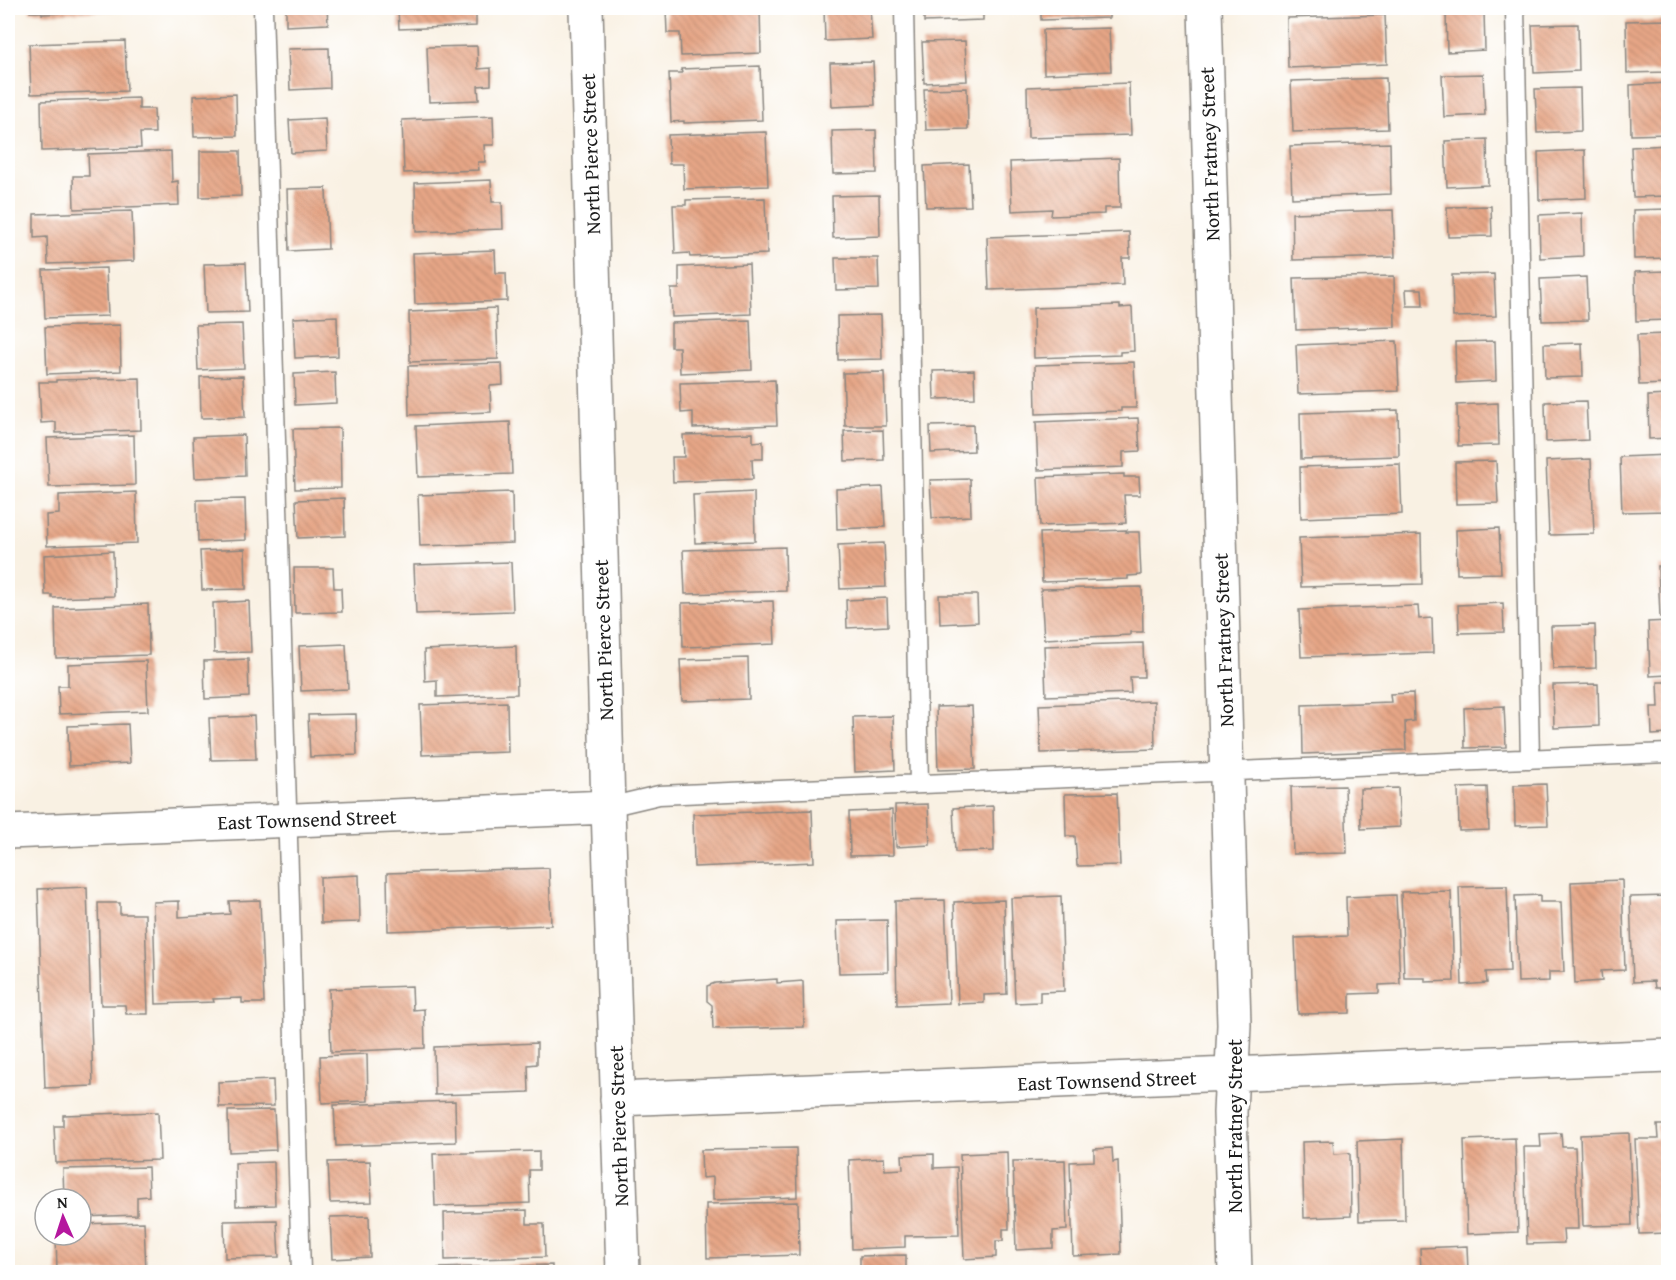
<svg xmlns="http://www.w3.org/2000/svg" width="1676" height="1280" viewBox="0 0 1676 1280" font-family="'Gentium Book Plus',serif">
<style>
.building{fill:url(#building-back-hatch)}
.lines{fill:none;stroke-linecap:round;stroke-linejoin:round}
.service-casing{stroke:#8a8680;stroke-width:21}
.minor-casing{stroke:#8a8680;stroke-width:36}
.service{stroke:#fff;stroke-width:18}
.minor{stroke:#fff;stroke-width:33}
.labels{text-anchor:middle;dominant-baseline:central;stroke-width:6;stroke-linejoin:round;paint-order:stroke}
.street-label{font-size:20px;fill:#1c1c1c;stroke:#fff}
</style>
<defs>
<pattern id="building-back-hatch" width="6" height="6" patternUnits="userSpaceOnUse" patternTransform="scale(1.5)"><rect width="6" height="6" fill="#e6a686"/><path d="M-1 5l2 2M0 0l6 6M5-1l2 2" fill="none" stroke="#c58e73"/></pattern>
</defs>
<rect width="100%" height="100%" fill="#fff"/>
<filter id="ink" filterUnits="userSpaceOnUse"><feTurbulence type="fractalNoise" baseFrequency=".0167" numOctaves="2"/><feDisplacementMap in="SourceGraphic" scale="12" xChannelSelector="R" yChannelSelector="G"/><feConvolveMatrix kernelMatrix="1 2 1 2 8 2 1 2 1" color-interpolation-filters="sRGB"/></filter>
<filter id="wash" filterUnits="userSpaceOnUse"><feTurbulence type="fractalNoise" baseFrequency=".008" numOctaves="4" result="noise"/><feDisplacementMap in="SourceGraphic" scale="24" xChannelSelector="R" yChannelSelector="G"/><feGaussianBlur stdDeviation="1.35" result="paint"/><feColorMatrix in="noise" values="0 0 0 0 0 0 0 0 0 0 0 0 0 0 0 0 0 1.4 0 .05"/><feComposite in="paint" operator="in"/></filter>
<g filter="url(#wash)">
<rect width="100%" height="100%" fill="#f9f1e3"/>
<g id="blocks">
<path class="building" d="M29,8H132V10L42,14V12H30Z
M286,8H327L328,24L286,26Z
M398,8H476V26L399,29Z
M666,8H760L761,53L681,56L680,33H667Z
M824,8H870L872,39L825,41Z
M924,8H983V20L924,22Z
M1041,8H1109V18L1041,20Z
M1484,11L1485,50L1447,52L1446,13Z
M1385,15L1387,64L1288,68L1287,18Z
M1668,20V72L1627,73L1626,21Z
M1578,24L1579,71L1534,73L1532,25Z
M1109,28L1111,71L1044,74L1043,30Z
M125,41L127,91L31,94L29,44Z
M965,41L967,81L924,83L922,42Z
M477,46L478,69L491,68V85L478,86L479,100L429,102L427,47Z
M329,48L330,88L290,90L288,49Z
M873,62L875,105L832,107L830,63Z
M760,66L762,120L684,123V121L671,122L669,73H682L681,69Z
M1483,74L1485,115L1444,117L1442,75Z
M1386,78L1388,129L1293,132L1291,81Z
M1129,83L1131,135L1028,138L1027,87Z
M1668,83V134L1631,135L1630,85Z
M967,88L968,129L926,130L924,89Z
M1580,88L1581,131L1537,133L1535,89Z
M236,94L237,136L194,137L193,96Z
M139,98V109H154L155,133H140L141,148L42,151L41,101Z
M493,116L494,145H484L485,162H478L479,170L404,173L402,120Z
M325,118L327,151L291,153L289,120Z
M876,130L877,173L833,174L832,131Z
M766,132L768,186L684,189L683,164H669L668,135Z
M1487,139L1488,185L1447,187L1445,141Z
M1390,143L1391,194L1292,198L1290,146Z
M1668,145V196L1633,197L1631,147Z
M1585,150L1586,198L1539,200L1538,152Z
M171,151L172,182L178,181L179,205L74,209L73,176H89L88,154Z
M200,151H240L241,196L200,197Z
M1119,158L1120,208H1104V214L1051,216L1052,209L1012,211L1010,162Z
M969,164L971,206L926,207L924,166Z
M491,180L492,202H502L503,229L416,232L415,183Z
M326,188L328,249L289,251L287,189Z
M879,195L880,236L833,238L832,196Z
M765,198L767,254L690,257L689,253L675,254L673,205H686V200Z
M1491,206L1492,236L1448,237L1447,207Z
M1668,209V258L1634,259L1633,210Z
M1393,210L1395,257L1293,260L1292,213Z
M132,211L134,261L48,264L47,237L34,238V214Z
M1582,213L1583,256L1540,258L1539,215Z
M1129,232L1130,258H1122L1123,285L989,290L987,237Z
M495,250L496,273H506L507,301L415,304L413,253Z
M835,258H878L879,289L836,290Z
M246,263L248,312L206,313L204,264Z
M749,264L751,314L672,317L671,289H679V267Z
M106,268L108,316L45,318L43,270Z
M1668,271V320L1636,321L1635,272Z
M1494,274L1496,316L1453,317L1452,275Z
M1394,276L1395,327L1296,330L1294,278Z
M1586,277L1588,320L1542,321L1540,279Z
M1406,289H1422L1423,306H1407Z
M1120,305V308L1132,307L1134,351L1120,352V355L1034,358L1033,308Z
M496,308L498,359L410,362L409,312Z
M881,315L882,359L838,360L837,316Z
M337,316L338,356L295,358L293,318Z
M750,320L752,370L680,373L679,347H671V323Z
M242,324L244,368L198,370L196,325Z
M120,325L121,371L47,374L45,327Z
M1668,334V384L1639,385L1637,335Z
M1397,341L1399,391L1298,394L1296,345Z
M1495,341L1496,381L1456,383L1455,342Z
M1582,343L1583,377L1545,378L1544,344Z
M1134,362L1136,408H1121V411L1036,414L1035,365Z
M502,363L503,385L490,386L491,412L409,415L408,366Z
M974,370L975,398L934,399L933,371Z
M335,372L336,403L295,405L294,374Z
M884,372L886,426H845L843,373Z
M243,376L245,417L201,418L200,377Z
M140,378L141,430L56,433V422L41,423L39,382H56V380Z
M775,380L777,425L693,428V412L681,413L680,383Z
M1668,395V438L1649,439L1648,396Z
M1586,401L1588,440L1546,442L1545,402Z
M1498,403L1499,445L1458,446L1457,405Z
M1398,410L1399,456L1301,459L1300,413Z
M1138,418L1140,451L1123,452V467L1038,470L1036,422Z
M510,422L512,474L418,477L416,426Z
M973,425L974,451L931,453L930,426Z
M340,428L341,488L295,489L293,429Z
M883,430L884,460L845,461L844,431Z
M753,433V442L763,441V459H752L753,479L673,482L672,457H684L683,435Z
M134,435L135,485L49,487L47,438Z
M244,435L245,476L195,478L193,437Z
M1668,455V511L1622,512L1620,457Z
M1591,459L1594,534L1549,535L1546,461Z
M1496,461L1498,503L1456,504L1455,462Z
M1400,464L1402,514L1301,518L1300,467Z
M1124,474V477H1139L1140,495H1124L1126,523L1040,526L1038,477Z
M970,479L971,516L932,518L930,480Z
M883,487L885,527L837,529L836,489Z
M136,492L137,543L47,546L46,515L59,514V495Z
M512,492L513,543L420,546L418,495Z
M754,492L755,541L695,543L693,495Z
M344,498L345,536L298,538L296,500Z
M245,499L246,540L198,542L197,500Z
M1499,528L1501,573L1457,574L1456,530Z
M1127,530L1126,532H1139L1141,575L1128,576V579L1042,582L1040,533Z
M1421,534L1422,584L1301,587L1299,538Z
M884,543L886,587L840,589L838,545Z
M785,547L786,591L685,594L683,550Z
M245,549L246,589L202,590L200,551Z
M113,551L114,596L52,598V595H45L44,555Z
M511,562L513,611L416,614L414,565Z
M1658,566H1668V617H1660Z
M294,568H333L334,588H341L342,612L295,613Z
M1142,587L1143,632H1130V635L1044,639L1041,589Z
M939,595H977L978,622L940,624Z
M887,598L888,626L847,628L846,600Z
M249,601L251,652L214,653L213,603Z
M773,601L775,644L683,647L682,603Z
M1503,603L1504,632L1459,633L1458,605Z
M148,604L149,655L56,658L55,608Z
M1418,606L1419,619L1432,618L1433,653L1301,657L1299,610Z
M1668,621V675L1650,676L1648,622Z
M1595,625L1596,668L1553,669L1551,626Z
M1143,643L1144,677H1130L1131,693L1046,696L1044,646Z
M346,644L348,689L301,691L299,646Z
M516,646L517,694L437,697V680L425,681L424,650Z
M748,658L749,699L682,701L680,660Z
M248,659L249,697L205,699L204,661Z
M146,661L148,711L59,714L58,686H68V664Z
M1658,682H1668V734L1652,735L1651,707H1659Z
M1598,684L1599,726L1554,728L1553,685Z
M1413,693L1414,721L1405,722L1406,750L1303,754L1302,705L1391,702L1390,694Z
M1154,701L1155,749L1041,753L1039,705Z
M507,702L508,752L422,755L420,705Z
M972,706L975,769L938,770L936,707Z
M1504,706L1506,747L1465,748L1464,708Z
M356,714L357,755L310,757L308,715Z
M254,716L256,759L211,760L209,718Z
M893,716L895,770L855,772L853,717Z
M128,724L130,763L69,766L68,726Z
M1546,784L1548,825L1515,826L1514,785Z
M1345,786L1347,853L1293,854L1291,787Z
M1487,787L1489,830L1459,831L1458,788Z
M1398,788L1400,827L1361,829L1360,789Z
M1117,793L1120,865L1077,866L1075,836H1066L1065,794Z
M928,804L930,845L896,847L895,805Z
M993,806L994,851L955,852L953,808Z
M812,810L814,862L694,867L693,814Z
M892,810L893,855L850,856L849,812Z
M549,868L551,925L388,931L387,873Z
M359,875L360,922L321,923L320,877Z
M1622,880L1625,970L1601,971L1602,981L1575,983L1571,882Z
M1507,886L1510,971L1486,972L1487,983L1462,985L1459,887Z
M87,887L93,1086L45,1088L38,889Z
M1451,891L1454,981L1425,982V978H1404L1401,892Z
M1396,895L1400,984L1379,985V993L1350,994V1013L1298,1014L1295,938L1347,936L1346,897Z
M1540,895V902H1561L1564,972H1549V981L1518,982L1515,896Z
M1061,896L1064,991L1040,992V1002L1015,1003L1011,898Z
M1668,896V988H1655L1654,981L1633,982L1630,897Z
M260,900L264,1003H242V998L213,999L214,1002L156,1004L153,902L179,901V917L230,914L229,901Z
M945,900L949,1003L897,1005L895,901Z
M1004,900L1007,994L984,995V1003L958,1004L954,902Z
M98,903H120V914H145L148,1014H126L125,1005H101Z
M887,920L888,972L839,973L837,921Z
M777,979V983L803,981L804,1027L713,1029L712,1005L707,1001V986L715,983Z
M412,986L413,1010L424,1009L425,1048L331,1052L329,989Z
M537,1043V1064L528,1065L529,1092L435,1095L434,1047Z
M367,1054L368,1101L322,1103L320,1056Z
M273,1080L274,1106L219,1107L218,1082Z
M455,1101L456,1142L336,1146L334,1105Z
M274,1110L276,1150L229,1152L228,1111Z
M158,1112L160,1160L56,1163L54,1126H63V1115Z
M1657,1125H1668V1233L1639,1234L1635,1139H1658Z
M1561,1133L1562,1147H1575L1578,1229H1563L1564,1243L1527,1244L1524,1147H1541L1540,1134Z
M1629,1133L1632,1225L1583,1226L1580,1135Z
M1515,1138L1518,1232L1467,1234L1464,1140Z
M1403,1139L1405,1220L1359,1221L1357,1141Z
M1333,1141L1334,1154L1350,1153L1351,1216L1304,1218L1302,1142Z
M796,1148L797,1197L713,1200V1177L702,1178L701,1150Z
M1112,1148L1113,1162L1118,1161L1121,1254L1073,1256L1070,1162L1094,1161V1149Z
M539,1151V1170H529L530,1203L435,1206L433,1154Z
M1007,1152L1009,1229H1003V1241H996V1257L964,1259L960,1154Z
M934,1154V1168L957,1167L959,1235L905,1236V1247L852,1249L849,1160L884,1158L885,1170L903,1169L902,1155Z
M1065,1160L1067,1230L1053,1231V1248L1016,1250L1013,1161Z
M370,1161L372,1202L330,1203L328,1162Z
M274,1162L275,1205L236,1206L235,1163Z
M148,1167L149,1196L137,1197V1215L81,1217V1199H64L63,1169Z
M798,1202L799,1255L707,1258L706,1204Z
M527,1210V1224H544L545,1257L445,1260L444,1213Z
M369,1216L370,1257L332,1259L330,1217Z
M277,1220L279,1257L225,1258L224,1221Z
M144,1222L146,1271L57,1272L56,1235H81V1224Z
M1467,1246L1468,1272H1421L1420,1248Z
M906,1255V1272H860V1256Z
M552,1265V1272H438V1268Z"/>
</g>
</g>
<g filter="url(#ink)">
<use href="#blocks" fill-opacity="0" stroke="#8a8680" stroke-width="1.5"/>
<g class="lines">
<g class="service-casing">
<path id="service" d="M263,8L301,1272
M904,8L919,784
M1515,8L1530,759
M608,807L659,795L1668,753"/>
</g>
<g class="minor-casing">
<path id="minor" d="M586,8L608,807L623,1272
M1205,8L1234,1025L1230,1113L1235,1272
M8,832L608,807
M617,1099L1668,1056"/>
</g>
<use href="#service" class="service"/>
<use href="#minor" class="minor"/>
</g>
</g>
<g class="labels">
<g class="street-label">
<text transform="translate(590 154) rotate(-92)">North Pierce Street</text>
<text transform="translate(1209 154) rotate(-92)">North Fratney Street</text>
<text transform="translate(603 640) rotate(-92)">North Pierce Street</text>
<text transform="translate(1223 640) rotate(-92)">North Fratney Street</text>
<text transform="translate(307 819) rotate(-2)">East Townsend Street</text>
<text transform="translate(1107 1080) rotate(-2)">East Townsend Street</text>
<text transform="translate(618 1126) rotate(-92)">North Pierce Street</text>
<text transform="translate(1234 1126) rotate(-90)">North Fratney Street</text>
</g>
</g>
<rect width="1676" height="1280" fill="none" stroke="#fff" stroke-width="30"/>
<g transform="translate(63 1217) rotate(357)"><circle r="28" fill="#ffffff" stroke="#a4a4a4" stroke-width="1.5"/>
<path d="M0-4.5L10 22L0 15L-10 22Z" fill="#b5179e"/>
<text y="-9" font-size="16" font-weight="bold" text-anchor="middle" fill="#1c1c1c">N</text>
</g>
</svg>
